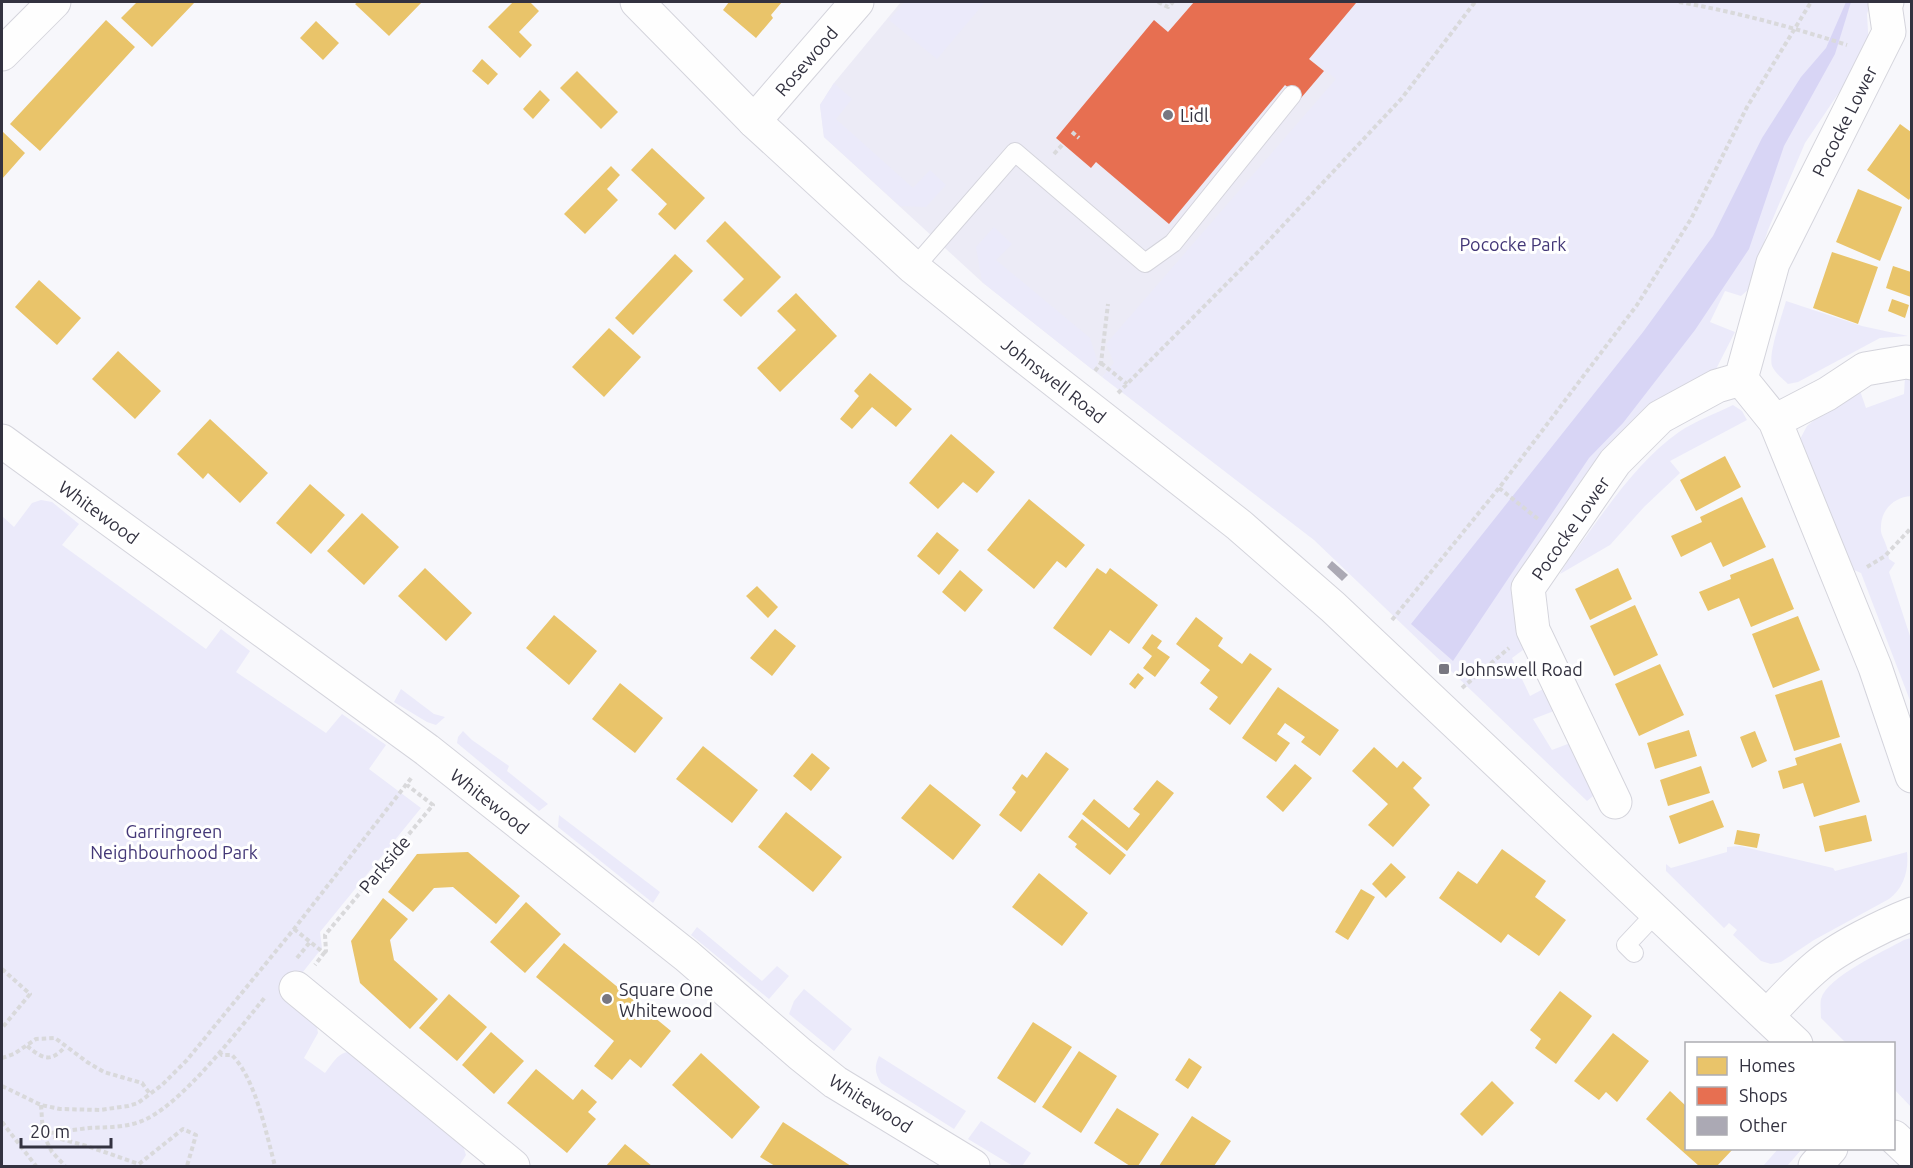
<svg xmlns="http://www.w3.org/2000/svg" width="1913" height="1168" viewBox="0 0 1913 1168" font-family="Ubuntu,sans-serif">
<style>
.built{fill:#ecebf6}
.green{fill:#ebeafa}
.forest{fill:#d8d5f5}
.homes{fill:#e9c46a}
.shops{fill:#e76f51}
.building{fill:#aba9b4}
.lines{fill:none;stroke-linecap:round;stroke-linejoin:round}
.lane-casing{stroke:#d4d4dc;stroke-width:20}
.street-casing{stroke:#d4d4dc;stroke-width:35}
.secondary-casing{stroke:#d4d4dc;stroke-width:35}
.path{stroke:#d9d9db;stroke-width:4;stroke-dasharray:4.5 3;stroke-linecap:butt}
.lane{stroke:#fefefe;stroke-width:18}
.street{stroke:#fefefe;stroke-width:33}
.secondary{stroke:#fefefe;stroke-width:33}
.poi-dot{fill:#787781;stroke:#fff;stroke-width:2}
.labels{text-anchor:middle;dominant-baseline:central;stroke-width:6;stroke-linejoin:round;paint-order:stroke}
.street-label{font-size:18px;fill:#333240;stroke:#fff}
.poi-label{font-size:18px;fill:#333240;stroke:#fff;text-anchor:start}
.park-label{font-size:18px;fill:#433777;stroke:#fff}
</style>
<rect width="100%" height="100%" fill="#f7f7fb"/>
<path class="built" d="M901,2H1442L1102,377L982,282L824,137L820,105L834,83Z"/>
<path class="green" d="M905,2H985L937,59L889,20Z
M1357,2H1871L1867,14L1869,48L1805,143L1768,230L1749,289L1741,296L1725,291L1710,322L1735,332L1715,371L1656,401L1589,469L1515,580V621L1527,647L1512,658L1530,696L1549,686L1554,711L1533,719L1552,750L1573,742L1598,792L1587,801L1314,540L1102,377L1114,363L1106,344L1336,79L1311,58L1358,3Z
M834,83L852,99L836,119L913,188L930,170L946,185L926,207L900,206L824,137L820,105Z
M994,227L1012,244L996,260L1090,338L1098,363L1093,370L982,282L976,247Z
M1786,301L1862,326L1908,336L1880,338L1798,382L1788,384C1783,379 1775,373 1772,366C1768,353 1782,316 1786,301Z
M1911,376V496C1895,497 1881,509 1881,527C1880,534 1884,538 1886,545C1888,549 1888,554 1889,559L1895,563L1889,572L1911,639V703L1861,573L1852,569L1798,443L1807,426L1858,385L1866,408L1904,394L1905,377Z
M1733,405L1742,411L1747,420L1670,461L1680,473L1644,507L1610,545L1560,574L1567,562C1600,519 1634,463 1679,432C1695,421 1715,414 1733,405Z
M41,500L52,502L79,524L62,545L206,649L221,629L250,651L236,672L326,733L342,714L386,745L369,769L421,808L320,932L322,948L287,992L315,1016L318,1033L304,1058L325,1073C336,1059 338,1051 357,1051L460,1137L466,1155L459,1166H2V516L14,527L32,503Z
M401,689L434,714L445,717L436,725L427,722L394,702Z
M463,731L472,740L509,766L507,771L548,804L539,811L457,743L458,737Z
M559,815L660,892L653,903L558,827Z
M1740,846L1833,868L1835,871L1907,852C1909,870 1904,888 1889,899L1814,940L1781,962L1771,964L1761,961L1733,935L1737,930L1729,923L1724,928L1666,871V864L1671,868L1727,852V847Z
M697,927L762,981L777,966L789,976L769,999L691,935Z
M1911,938H1912L1911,1107L1894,1089V1044L1846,1043L1821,1018C1821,1012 1820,1004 1821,999C1827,977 1884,951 1904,940Z
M804,989L852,1029L834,1051L789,1014L794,1001Z
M879,1056L966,1111L954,1129L881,1083C875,1073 874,1067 879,1056Z
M981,1121L1031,1153L1022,1166H1013L968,1139Z
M1778,1149H1802L1787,1166H1763Z"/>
<path class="forest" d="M1846,2H1851L1835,54L1784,146L1749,249L1695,330L1623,423L1589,458L1453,661L1411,624L1643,332L1713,236L1762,138L1801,77L1826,48Z"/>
<path class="homes" d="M137,2H195L152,47L121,18Z
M358,2H422L389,36L355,4Z
M513,2H530L539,11L519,32L532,45L520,58L488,27Z
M729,2H782L771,15L773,18L756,38L723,10Z
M106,20L135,47L40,151L10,124Z
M316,21L339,43L323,60L300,38Z
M482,59L498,74L488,85L472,71Z
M577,71L618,112L601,129L560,88Z
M540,90L550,100L533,119L523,109Z
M1900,124L1911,132V196L1909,200L1867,170Z
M2,131L25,153L2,179Z
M652,148L705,198L675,230L658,214L667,204L631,170Z
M611,166L620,175L607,189L618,200L585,234L564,214Z
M1858,189L1902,207L1880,261L1836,242Z
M725,221L781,277L741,317L723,300L744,279L706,241Z
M1832,252L1878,267L1858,324L1813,308Z
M675,254L693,271L633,335L615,318Z
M1893,266L1911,272V297L1886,288Z
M39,280L81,318L57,345L15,307Z
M796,293L837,336L780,392L757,368L796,330L777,311Z
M1892,299L1909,305L1905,318L1888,311Z
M609,328L641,357L604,397L572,367Z
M118,351L161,391L135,419L92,379Z
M870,373L912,409L896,427L872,407L852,429L840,419L859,396L854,391Z
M210,419L268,473L240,503L208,473L203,479L177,454Z
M951,434L995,472L977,493L963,482L938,509L909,483Z
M1725,456L1741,487L1696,511L1680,480Z
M310,484L345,515L311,554L276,523Z
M1742,497L1766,547L1723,567L1711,542L1681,557L1671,536L1702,522L1700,517Z
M1029,499L1085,545L1066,568L1057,561L1034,589L987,550Z
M362,513L399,547L364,585L327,551Z
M937,532L959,550L939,575L917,556Z
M1773,558L1794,609L1751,627L1739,598L1708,611L1699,592L1731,579L1730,575Z
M425,568L472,613L446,641L398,596Z
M1097,568L1106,574L1110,568L1158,605L1129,644L1110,630L1091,656L1053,628Z
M1618,568L1632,599L1590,620L1575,589Z
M960,570L983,590L965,612L942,592Z
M757,586L778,607L768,618L746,596Z
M1635,605L1658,655L1614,676L1590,626Z
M554,615L597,651L569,685L526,648Z
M1798,616L1820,670L1773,688L1752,634Z
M1196,617L1223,638L1218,646L1242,664L1250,653L1272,669L1230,725L1209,709L1218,697L1200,683L1210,670L1176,644Z
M775,629L796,646L772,676L750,658Z
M1152,634L1162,641L1157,648L1170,657L1155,677L1143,668L1152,656L1142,648Z
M1660,664L1684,715L1639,736L1615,684Z
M1138,673L1144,678L1135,689L1129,684Z
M1822,680L1840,737L1794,751L1775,695Z
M620,683L663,718L635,753L592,719Z
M1278,687L1339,730L1320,756L1301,742L1305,737L1285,723L1277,734L1290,743L1276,762L1242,738Z
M1689,730L1697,756L1655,769L1647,743Z
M1755,731L1767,761L1752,768L1740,737Z
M1841,743L1860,802L1814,817L1803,783L1783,789L1778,771L1797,765L1795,758Z
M703,746L758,790L732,823L676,779Z
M1374,747L1397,768L1403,761L1422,778L1413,788L1430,805L1393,847L1368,825L1388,804L1352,771Z
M1046,752L1069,769L1021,832L999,815L1016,792L1012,788L1022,774L1027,778Z
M812,753L830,768L811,791L793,776Z
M1295,764L1312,778L1283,812L1266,797Z
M1701,766L1710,793L1668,806L1660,780Z
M1157,780L1174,793L1127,851L1082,814L1094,799L1129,828L1140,814L1133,809Z
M930,784L981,825L953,860L901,818Z
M1713,800L1724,827L1679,844L1669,816Z
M786,812L842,857L813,892L758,847Z
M1866,815L1872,841L1825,852L1819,826Z
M1082,819L1126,855L1110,875L1075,847L1077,844L1068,837Z
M1737,830L1760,834L1757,848L1734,844Z
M1502,849L1546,881L1535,897L1566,920L1539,956L1508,934L1501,943L1439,898L1458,871L1477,884Z
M468,852L520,896L496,924L453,887L434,888L413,912L388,892L417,854Z
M1391,863L1406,877L1386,898L1372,884Z
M1039,873L1088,913L1062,946L1012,907Z
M1361,889L1375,897L1348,940L1335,932Z
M383,898L408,919L390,940L394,960L438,999L410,1029L360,983L351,941Z
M526,902L561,934L525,973L490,942Z
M564,943L671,1031L641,1068L630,1059L612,1080L594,1066L614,1041L536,977Z
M1560,991L1592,1016L1556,1064L1535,1048L1541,1039L1530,1030Z
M449,994L487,1027L457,1061L419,1028Z
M1033,1022L1072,1047L1035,1103L997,1078Z
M491,1032L524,1061L494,1094L462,1065Z
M1613,1033L1649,1061L1617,1102L1606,1092L1599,1100L1574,1081Z
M1079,1051L1117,1076L1081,1133L1042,1107Z
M701,1053L760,1107L732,1139L672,1085Z
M1189,1058L1202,1067L1188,1089L1175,1080Z
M536,1069L573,1100L582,1089L597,1102L588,1112L596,1119L567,1153L507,1103Z
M1492,1081L1514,1103L1482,1136L1460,1114Z
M1670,1091L1686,1106V1149H1733L1717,1166H1699L1646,1119Z
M1117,1108L1159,1134L1138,1166H1130L1094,1143Z
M1192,1116L1231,1141L1214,1166H1159Z
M783,1122L851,1166H775L760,1157Z
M625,1144L652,1166H606Z"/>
<path class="shops" d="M1194,2H1354L1356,3L1309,59L1324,71L1301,98L1285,85L1169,224L1096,162L1091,168L1056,138L1154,20L1168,32Z"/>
<path class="building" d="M1332,561L1348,575L1342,581L1327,567Z"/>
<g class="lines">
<g class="lane-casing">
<path id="lane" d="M914,268L1015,152L1145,263L1173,243L1292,95
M1634,953L1626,945L1657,912"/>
</g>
<g class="street-casing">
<path id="street" d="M1887,2L1885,4L1889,32L1773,263L1741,379L1775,421L1875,667L1912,776
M2,54L54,2
M754,121L857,2
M1775,421L1827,394L1865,369L1906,362L1912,363
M2,441L427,750L687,956L800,1054L835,1082L973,1166
M1615,802L1533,630L1528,588L1615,462L1660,417L1717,386L1741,379
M296,988L513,1166
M1767,1016C1783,999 1799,981 1817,966C1839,947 1884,925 1912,914
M1815,1166L1831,1148"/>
</g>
<g class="secondary-casing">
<path id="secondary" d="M637,2L754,121L914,268L1013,348L1239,525L1333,607L1796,1044
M1894,1137L1912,1154"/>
</g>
<path class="path" d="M1158,2L1168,7L1173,2
M1679,2C1736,12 1792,27 1847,45
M1072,132L1079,138
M1054,154L1063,144
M1101,363L1127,384
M1095,371L1101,363L1108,304
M1118,393L1259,251L1402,98L1475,2
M1499,488L1538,519
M1867,567L1885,556L1912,527
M1392,620L1499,488L1637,305L1691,219L1747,107L1811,2
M1462,688L1509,648
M294,929L324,953L315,965
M324,953L326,951L325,935L433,805L407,785
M297,958L310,942
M2,969L30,994L2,1028
M27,1046C43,1059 50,1063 65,1047
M219,1052L222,1055H232C256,1080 266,1133 275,1166
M2,1058L14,1054L36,1039L55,1038L87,1062L104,1072L142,1083L150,1094
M2,1086L41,1105L60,1109L100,1110L128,1106L138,1103L162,1085L187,1060L294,929L412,777
M41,1105L43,1134L52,1152L65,1166
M2,1122L36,1166
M43,1134C58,1132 73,1130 89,1128C106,1127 122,1128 139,1122C179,1109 238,1030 266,996
M46,1135L87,1146L139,1164L183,1129L196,1135L187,1166"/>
<use href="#lane" class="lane"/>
<use href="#street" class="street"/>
<use href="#secondary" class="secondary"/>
</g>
<g class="poi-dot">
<circle cx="1168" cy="115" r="6"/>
<rect x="1438" y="663" width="12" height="12" rx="3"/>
<circle cx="607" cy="999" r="6"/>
</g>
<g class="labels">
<g class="street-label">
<text transform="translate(806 61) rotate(-49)">Rosewood</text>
<text transform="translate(1844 121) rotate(-63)">Pococke Lower</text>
<text transform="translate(1054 380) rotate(38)">Johnswell Road</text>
<text transform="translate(99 512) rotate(36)">Whitewood</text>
<text transform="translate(1570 528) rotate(-55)">Pococke Lower</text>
<text transform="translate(490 801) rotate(38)">Whitewood</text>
<text transform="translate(384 864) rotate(-50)">Parkside</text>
<text transform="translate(871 1103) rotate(32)">Whitewood</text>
</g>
<g class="poi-label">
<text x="1180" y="115">Lidl</text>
<text x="1456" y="669">Johnswell Road</text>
<text x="619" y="989">Square One<tspan x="619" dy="21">Whitewood</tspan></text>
</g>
<g class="park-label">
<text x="1513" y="244">Pococke Park</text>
<text x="174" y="831">Garringreen<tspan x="174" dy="21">Neighbourhood Park</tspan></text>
</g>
</g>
<rect width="1913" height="1168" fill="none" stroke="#333240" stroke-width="6"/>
<rect x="1685" y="1042" width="210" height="108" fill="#ffffff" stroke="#adadb3" stroke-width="1.5"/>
<rect x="1697" y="1057" width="30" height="18" fill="#e9c46a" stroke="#adadb3" stroke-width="1.5"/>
<text x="1739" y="1072" font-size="18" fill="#333240">Homes</text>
<rect x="1697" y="1087" width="30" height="18" fill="#e76f51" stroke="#adadb3" stroke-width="1.5"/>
<text x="1739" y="1102" font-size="18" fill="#333240">Shops</text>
<rect x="1697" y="1117" width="30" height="18" fill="#aba9b4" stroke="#adadb3" stroke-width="1.5"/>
<text x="1739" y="1132" font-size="18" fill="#333240">Other</text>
<path d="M21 1138v9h90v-9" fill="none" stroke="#333240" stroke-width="3"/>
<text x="30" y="1138" font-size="18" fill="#333240" stroke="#ffffff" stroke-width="4.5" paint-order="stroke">20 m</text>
</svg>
